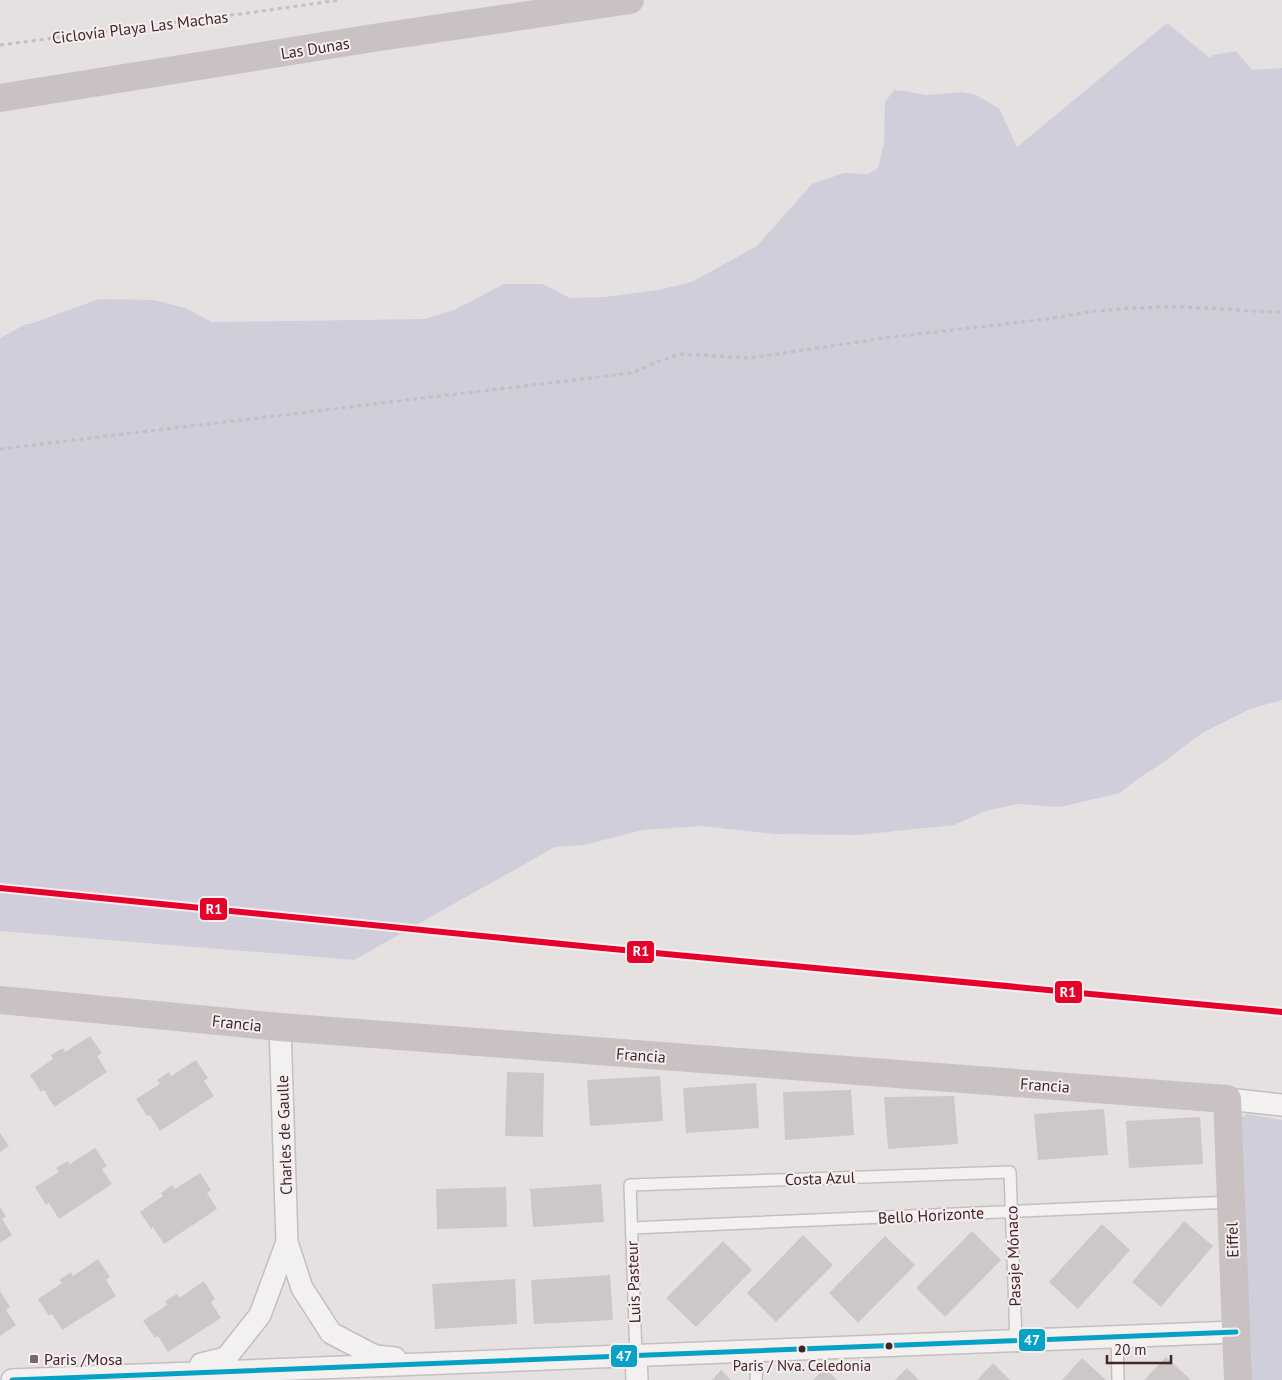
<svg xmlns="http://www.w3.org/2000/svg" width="1282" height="1380" viewBox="0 0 1282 1380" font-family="'PT Sans',sans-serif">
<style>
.green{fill:#d0ceda}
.building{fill:#cdc7c7}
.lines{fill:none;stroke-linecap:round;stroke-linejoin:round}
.lane-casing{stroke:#c4bfbf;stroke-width:14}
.street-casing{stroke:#c4bfbf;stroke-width:24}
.path{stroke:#c6bfc0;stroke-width:3;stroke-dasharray:4 4;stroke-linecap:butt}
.lane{stroke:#f3f0f0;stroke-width:11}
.street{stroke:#f3f0f0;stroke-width:21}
.secondary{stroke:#c9c1c2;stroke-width:28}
.bus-1-casing{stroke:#f7eeef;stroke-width:9}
.bus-1{stroke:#03a2c6;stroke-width:5}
.rail-1-casing{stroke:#f7eeef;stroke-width:10}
.rail-1{stroke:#e4002b;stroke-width:6}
.bus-dot{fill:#422529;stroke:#f7eeef;stroke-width:2}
.poi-dot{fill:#7b6769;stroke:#f7eeef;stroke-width:2}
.labels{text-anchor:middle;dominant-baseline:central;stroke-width:4;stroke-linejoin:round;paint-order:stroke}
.bus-label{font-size:15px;fill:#422529;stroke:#f7eeef}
.street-label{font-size:16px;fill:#422529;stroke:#f7eeef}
.poi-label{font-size:16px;fill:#422529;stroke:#f7eeef;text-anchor:start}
.line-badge{stroke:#f7eeef;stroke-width:2}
.badge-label{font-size:14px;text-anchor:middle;font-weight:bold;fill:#fff}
</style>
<rect width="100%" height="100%" fill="#e6e1e1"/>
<path class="green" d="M1167,23L1210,58L1212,55L1236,51L1252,70L1282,68V700L1250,709L1202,733L1164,762L1142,776L1120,793L1060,807L1017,804L986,811L954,825L858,835L775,834L701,826L643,830L584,845L555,847L354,960L0,931V338L26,324H30L99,299L154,300L185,308L212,322L425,319L454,310L504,284H543L570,298L605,297L658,290L692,282L757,246L812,184L844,173L868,174L878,168L884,143L885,102L894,90L904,91L926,95L961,92L974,94L999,108L1017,147Z
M1247,1114L1282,1120V1380H1245L1234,1122Z"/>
<path class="building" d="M90,1036L102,1053L97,1056L107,1072L54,1107L44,1090L41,1092L30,1075L53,1059L51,1055L63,1048L65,1052Z
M196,1060L208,1078L204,1081L214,1096L160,1131L150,1115L147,1116L136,1099L160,1084L157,1080L169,1072L171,1076Z
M507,1072L544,1073L543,1137L505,1136Z
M660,1076L663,1121L590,1126L587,1080Z
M756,1083L759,1128L686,1133L683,1088Z
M851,1090L854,1135L785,1140L783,1092Z
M954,1096L958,1144L888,1149L884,1097Z
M1104,1109L1108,1155L1038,1160L1034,1114Z
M1200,1117L1203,1164L1129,1168L1126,1121Z
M0,1133L9,1146L0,1152Z
M95,1148L107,1166L102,1169L112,1184L59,1219L49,1203L46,1205L35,1187L59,1172L56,1168L68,1161L70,1164Z
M200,1173L211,1190L207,1193L217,1209L164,1244L153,1227L151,1229L140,1212L163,1196L161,1193L172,1185L175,1189Z
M601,1184L604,1222L533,1227L530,1189Z
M506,1187L507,1227L437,1229L436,1189Z
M0,1207L6,1217L2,1219L12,1235L0,1243Z
M1184,1221L1213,1246L1161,1307L1132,1282Z
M1102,1224L1130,1250L1078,1309L1049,1282Z
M972,1231L1001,1260L945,1317L916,1288Z
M803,1235L833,1265L776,1322L747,1293Z
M885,1236L915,1265L858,1323L829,1293Z
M723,1241L752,1270L696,1327L666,1298Z
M98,1259L110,1277L106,1280L116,1296L62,1330L52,1314L49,1316L38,1299L62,1283L59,1280L71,1272L73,1276Z
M610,1275L613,1320L534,1324L531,1280Z
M515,1279L517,1324L435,1329L432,1284Z
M204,1281L215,1299L211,1302L221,1318L168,1352L158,1336L155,1338L143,1321L167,1305L165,1301L177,1294L179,1298Z
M0,1291L10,1307L6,1310L16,1325L0,1336Z
M1166,1357L1191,1380H1144Z
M1082,1358L1106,1380H1062Z
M993,1363L1010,1380H977Z
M825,1368L837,1380H813Z
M907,1368L919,1380H895Z
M721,1370L731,1380H712Z"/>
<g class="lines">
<g class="lane-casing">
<path id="lane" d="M632,1228L1231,1202
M1117,1337L1118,1380
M636,1356L630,1185L1010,1172L1016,1341
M756,1380L758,1351"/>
</g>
<g class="street-casing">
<path id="street" d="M1227,1099L1282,1105
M287,1242L302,1288L331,1333L375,1356L395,1358
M636,1356L637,1380
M201,1364L226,1358L260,1315L287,1242L280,1027
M12,1380L1236,1332"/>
</g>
<path class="path" d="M0,45L248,13L340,0
M0,449L632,373L659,361L681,354L750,358L892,337L1047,319L1088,312L1130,308L1170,307L1210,308L1250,311L1282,312"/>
<use href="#lane" class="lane"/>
<use href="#street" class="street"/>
<path class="secondary" d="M0,98L373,38L630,0
M0,1000L280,1027L1227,1099L1238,1380"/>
<g class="bus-1-casing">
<path id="bus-1" d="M12,1380L1236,1332"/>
</g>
<use href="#bus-1" class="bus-1"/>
<g class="rail-1-casing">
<path id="rail-1" d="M0,888L592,947L1282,1012"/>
</g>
<use href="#rail-1" class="rail-1"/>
</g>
<g class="bus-dot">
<circle cx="889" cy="1346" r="4.5"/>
<circle cx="802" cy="1349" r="4.5"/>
</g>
<rect class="poi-dot" x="29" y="1354" width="10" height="10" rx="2.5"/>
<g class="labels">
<g class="bus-label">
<text x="802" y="1365">Paris / Nva. Celedonia</text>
</g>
<g class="street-label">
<text transform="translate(140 27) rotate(-7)">Ciclovía Playa Las Machas</text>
<text transform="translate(315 48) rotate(-9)">Las Dunas</text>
<text transform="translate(237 1023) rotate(6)">Francia</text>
<text transform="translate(641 1055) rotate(4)">Francia</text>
<text transform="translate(1045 1085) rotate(4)">Francia</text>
<text transform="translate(284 1135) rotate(-92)">Charles de Gaulle</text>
<text transform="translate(820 1178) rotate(-2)">Costa Azul</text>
<text transform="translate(931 1215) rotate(-3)">Bello Horizonte</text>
<text transform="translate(1232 1240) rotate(-92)">Eiffel</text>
<text transform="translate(1013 1256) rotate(-92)">Pasaje Mónaco</text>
<text transform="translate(633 1282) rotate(-92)">Luis Pasteur</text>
</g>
<g class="poi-label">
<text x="44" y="1359">Paris /Mosa</text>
</g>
</g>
<g class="line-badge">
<rect x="199" y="897" width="29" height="24" rx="5" fill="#e4002b"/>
<rect x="626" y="940" width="29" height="24" rx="5" fill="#e4002b"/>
<rect x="1054" y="980" width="29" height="24" rx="5" fill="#e4002b"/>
<rect x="1018" y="1328" width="28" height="24" rx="5" fill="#03a2c6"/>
<rect x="610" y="1344" width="28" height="24" rx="5" fill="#03a2c6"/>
</g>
<g class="badge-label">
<text x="214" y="914">R1</text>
<text x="641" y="956">R1</text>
<text x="1068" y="997">R1</text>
<text x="1032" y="1345">47</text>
<text x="624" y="1361">47</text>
</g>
<path d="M1107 1355v8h64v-8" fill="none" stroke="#422529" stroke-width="2.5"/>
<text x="1114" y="1355" font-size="15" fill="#422529" stroke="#f7eeef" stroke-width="4" paint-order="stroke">20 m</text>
</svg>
